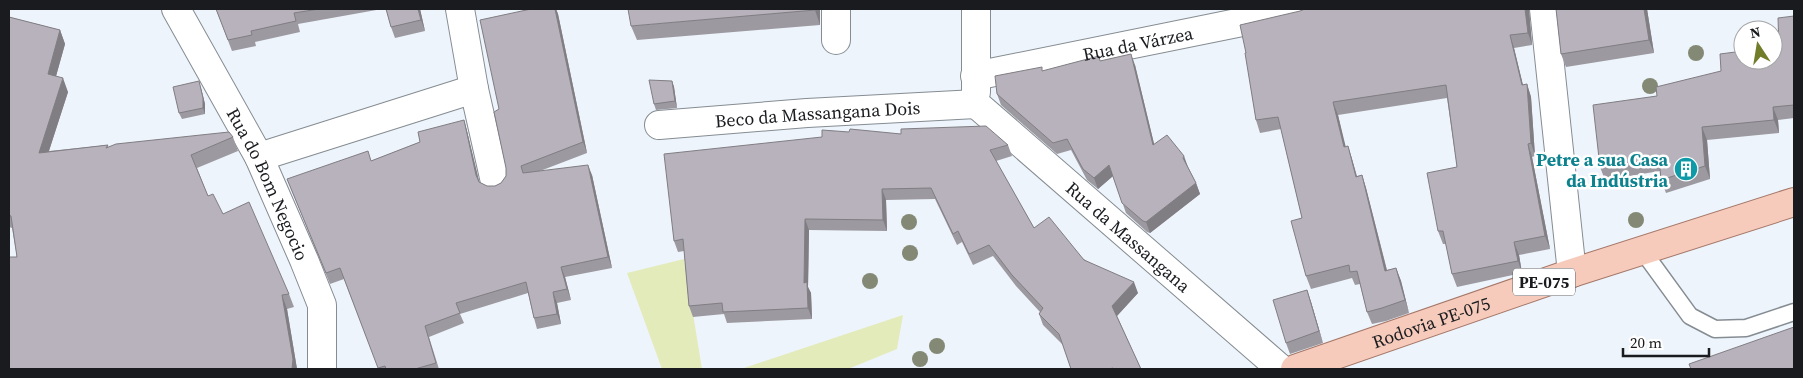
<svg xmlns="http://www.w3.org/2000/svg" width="1803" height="378" viewBox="0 0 1803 378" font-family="'Source Serif 4',serif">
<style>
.green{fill:#e4ebba}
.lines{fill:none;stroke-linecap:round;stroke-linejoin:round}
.lane-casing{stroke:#858c92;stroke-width:19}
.street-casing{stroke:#858c92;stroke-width:30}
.primary-casing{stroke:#a57768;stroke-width:30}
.lane{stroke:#fff;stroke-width:16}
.street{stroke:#fff;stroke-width:28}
.primary{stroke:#f6cbbc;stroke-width:28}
.tree{fill:#838975}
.wall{fill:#9d99a1}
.shaded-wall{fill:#807d83}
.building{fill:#b7b2bb;stroke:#807d83}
.labels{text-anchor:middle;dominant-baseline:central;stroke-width:5;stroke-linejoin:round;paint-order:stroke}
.shield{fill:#fff;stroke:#5e5f62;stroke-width:1}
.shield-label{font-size:16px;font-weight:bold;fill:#191b1e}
.street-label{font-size:18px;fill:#191b1e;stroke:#fff}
.culture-label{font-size:18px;font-weight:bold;fill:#0d838f;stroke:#fff;text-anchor:end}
</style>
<rect width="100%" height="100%" fill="#edf4fb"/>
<path class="green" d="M684,259L702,369H662L627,273Z
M903,315L897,349L848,369H741Z"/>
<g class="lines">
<g class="lane-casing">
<path id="lane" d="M1642,250L1690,316L1715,329L1746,328L1794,312"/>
</g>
<g class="street-casing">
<g id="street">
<path id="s1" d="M176,9L259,157L304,260L322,305V369"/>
<path d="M460,9L474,89L495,182"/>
<path d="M976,9V92"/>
<path d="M1544,9L1572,273"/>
<path d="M836,40V9"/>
<path id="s2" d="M975,76L1242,22L1301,9"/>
<path id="s3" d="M976,104L1281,369"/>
<path id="s4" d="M659,125L807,113L976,104"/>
<path d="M259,157L474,89"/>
</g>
</g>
<g class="primary-casing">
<g id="primary">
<path id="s5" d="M1295,369L1572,273L1794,202"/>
</g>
</g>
<use href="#lane" class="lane"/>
<use href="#street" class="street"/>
<use href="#primary" class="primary"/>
</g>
<g class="tree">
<circle cx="1696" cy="53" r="8"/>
<circle cx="1650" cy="86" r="8"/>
<circle cx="1636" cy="220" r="8"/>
<circle cx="909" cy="222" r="8"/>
<circle cx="910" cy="253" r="8"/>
<circle cx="870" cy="281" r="8"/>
<circle cx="937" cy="346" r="8"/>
<circle cx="920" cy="359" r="8"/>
</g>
<path class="wall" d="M216,9H382L298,24L300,32L255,42L256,46L232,51Z
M386,9H420L425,31L395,38L391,27Z
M531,9H556L558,14L587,153L540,171L592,175L612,268L565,277L571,300L557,303L561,324L537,329L534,318L528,293L460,314L464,323L429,337L439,369H379L344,279L330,284L287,179L371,161L420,142L464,120L467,131L479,182L487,186H495L501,183L506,176V168L499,109Z
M820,9V25L637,40L631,26Z
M1305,9H1529L1532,45L1514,48L1523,85L1527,84L1531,97L1535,156L1532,157L1550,249L1519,255L1522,273L1457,287L1452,274L1446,244H1443L1438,231L1457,167L1447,98L1338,115L1345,147L1348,146L1352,159L1357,176L1362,175L1366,188L1387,270L1396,268L1401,281L1409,313L1386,321L1372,324L1367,312L1360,284L1355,285L1352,278L1311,289L1306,276L1302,218L1281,129L1260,133L1256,120L1246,53L1300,11Z
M1556,9H1647L1654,53L1566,67L1561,54Z
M1794,16V118L1778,120L1779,133L1707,140L1710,179L1666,193L1661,180L1660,171L1605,180L1600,167L1657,96L1721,71L1779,48Z
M9,17L60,30L65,44L56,76L68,92L49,151L108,145V147L233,137L238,151L197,168L208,196L289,294L294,307L287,309L297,369H9L17,257L12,228L9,227Z
M1101,61L1135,65L1154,144L1188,167L1196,183L1200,194L1150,233L1147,232L1126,213L1113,176L1098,189L1087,180L1071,150L1057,154L1001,105L997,94L1043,71Z
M672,81L674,87L677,108L656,110L654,104Z
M201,88L205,104V114L182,119L179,113Z
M1008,145L1012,156L996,161L1034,228L1138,293L1117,316L1141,369H1071L1063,345L1043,325L1039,314L1040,312L1016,286L993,256L973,265L962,242L957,245L935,199L886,200L887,231L809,230L808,287L811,293L812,319L727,323L724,314L693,317L689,306L684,251L678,252L674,241Z
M1307,290L1311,302L1323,343L1290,354L1286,343Z"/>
<path class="shaded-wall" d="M418,9H420L425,31L421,20Z
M555,9H556L558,14L587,153L583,142Z
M815,9H820V25L815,10Z
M1525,9H1529L1532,45L1528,33Z
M1644,9H1647L1654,53L1649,40Z
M60,30L65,44L53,87L48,74Z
M1510,35L1514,48L1526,98L1522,85Z
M1131,54L1135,65L1157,156L1153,145Z
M63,78L68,92L44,166L39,153Z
M199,81L205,104V114L203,108Z
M672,81L674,87L677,108L675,101Z
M1527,84L1531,97L1535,156L1531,143Z
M1333,102L1338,115L1349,160L1344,147Z
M1773,107L1778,120L1779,133L1774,120Z
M464,120L467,131L480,185L476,175Z
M1702,127L1707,140L1710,179L1705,166Z
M1528,144L1532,157L1550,249L1545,236Z
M1348,146L1352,159L1360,189L1356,177Z
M1184,156L1188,167L1186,168L1183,158Z
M588,165L592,175L612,268L608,257Z
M1109,165L1113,176L1098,189L1094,178Z
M1362,175L1366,188L1390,283L1385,271Z
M1196,183L1200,194L1150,233L1146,222Z
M882,189L886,200L887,231L883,220Z
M805,219L809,230L808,287L811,293L812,319L808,308L804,283Z
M1514,242L1519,255L1522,273L1518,261Z
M561,267L565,277L571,300L567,289Z
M1396,268L1401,281L1409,313L1405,300Z
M1134,282L1138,293L1116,317L1112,306Z
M1307,290L1311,302L1323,343L1319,331Z
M553,292L557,303L561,324L557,314Z
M282,295L287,309L297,369H292Z"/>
<path class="building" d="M216,9H319L294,13L296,21L251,31L252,35L228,40Z
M386,9H418L421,20L391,27Z
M531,9H555L583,142L521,166L523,173L588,165L608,257L561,267L567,289L553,292L557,314L534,318L526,282L456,303L460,313L425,326L436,363L415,369H386L385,366L378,368L340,268L326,273L287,179L368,151L371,161L420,142L418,132L464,120L476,175L479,182L487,186H495L501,183L506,176V168L494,112L499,109L480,20Z
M628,9H815V10L631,26Z
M1305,9H1525L1528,33L1510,35L1522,85L1527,84L1531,143L1528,144L1545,236L1514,242L1518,261L1452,274L1443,231H1438L1427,173L1457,167L1446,85L1333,102L1344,147L1348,146L1356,177L1362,175L1385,271L1396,268L1405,300L1382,308L1367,312L1357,271L1350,272L1349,265L1306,276L1291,221L1302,218L1278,117L1256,120L1245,53H1246L1240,25L1300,11Z
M1556,9H1644L1649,40L1561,54Z
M1794,16V105L1773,107L1774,120L1702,127L1705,166L1661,180L1659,158L1600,167L1593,105L1657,96L1656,87L1721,71L1720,54L1743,51V60H1773V48H1779L1778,18Z
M9,17L60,30L48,74L63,78L39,153L108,145L106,148L116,144L229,132L233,137L191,155L208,196L213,194L223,214L249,202L289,294L282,295L293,359L292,369H9V257H17L11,216L9,215Z
M1131,54L1153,145L1167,135L1184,156L1183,158L1196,183L1146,222L1143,221L1122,203L1109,165L1094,178L1083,169L1067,139L1053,143L997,94L995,76L1042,67V71L1099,56L1100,61Z
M649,80L672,81L675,101L654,104Z
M199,81L203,98V108L179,113L173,87Z
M986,126L1008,145L990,150L1034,228L1049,217L1084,260L1134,282L1112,306L1141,369H1114L1113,368L1109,369H1071L1059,334L1039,314L1043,308L1012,275L989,245L969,254L958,231L953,234L931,188L882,189L883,220L805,219L804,283L807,282L808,308L723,312L722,303L689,306L683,239L674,241L664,154L822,137V130L849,132L850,129L901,134V129Z
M1307,290L1319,331L1286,343L1273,300Z
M1794,327V369H1691L1689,364Z"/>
<defs>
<g id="building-disc" transform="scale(1.25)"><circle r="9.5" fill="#0f9aa8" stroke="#fff"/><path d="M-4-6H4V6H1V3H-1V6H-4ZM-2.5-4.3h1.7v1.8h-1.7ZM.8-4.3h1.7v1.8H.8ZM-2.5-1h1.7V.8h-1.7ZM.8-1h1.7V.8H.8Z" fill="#fff"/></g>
</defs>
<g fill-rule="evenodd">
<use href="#building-disc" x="1686" y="169"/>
</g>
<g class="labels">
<rect class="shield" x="1513" y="268.5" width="62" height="27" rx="4"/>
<g class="shield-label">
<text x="1544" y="282">PE-075</text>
</g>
<g class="street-label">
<text stroke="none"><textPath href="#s2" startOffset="166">Rua da Várzea</textPath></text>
<text stroke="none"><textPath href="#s4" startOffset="159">Beco da Massangana Dois</textPath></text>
<text stroke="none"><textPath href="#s1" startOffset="198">Rua do Bom Negocio</textPath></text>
<text stroke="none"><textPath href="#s3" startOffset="202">Rua da Massangana</textPath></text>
<text stroke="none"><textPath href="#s5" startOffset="144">Rodovia PE-075</textPath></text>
</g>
<g class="culture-label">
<text x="1668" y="159">Petre a sua Casa<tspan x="1668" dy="21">da Indústria</tspan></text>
</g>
</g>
<rect width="1803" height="378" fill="none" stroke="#191b1e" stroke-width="20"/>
<g transform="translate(1758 45) rotate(348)"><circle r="24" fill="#ffffff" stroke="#a3a4a5"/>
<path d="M0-4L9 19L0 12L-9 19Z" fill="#727d2a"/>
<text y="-8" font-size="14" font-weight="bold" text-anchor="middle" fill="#191b1e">N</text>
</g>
<path d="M1623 348v8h86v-8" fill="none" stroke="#191b1e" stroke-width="2.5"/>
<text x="1630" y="348" font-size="15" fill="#191b1e" stroke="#ffffff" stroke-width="4" paint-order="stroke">20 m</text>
</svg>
